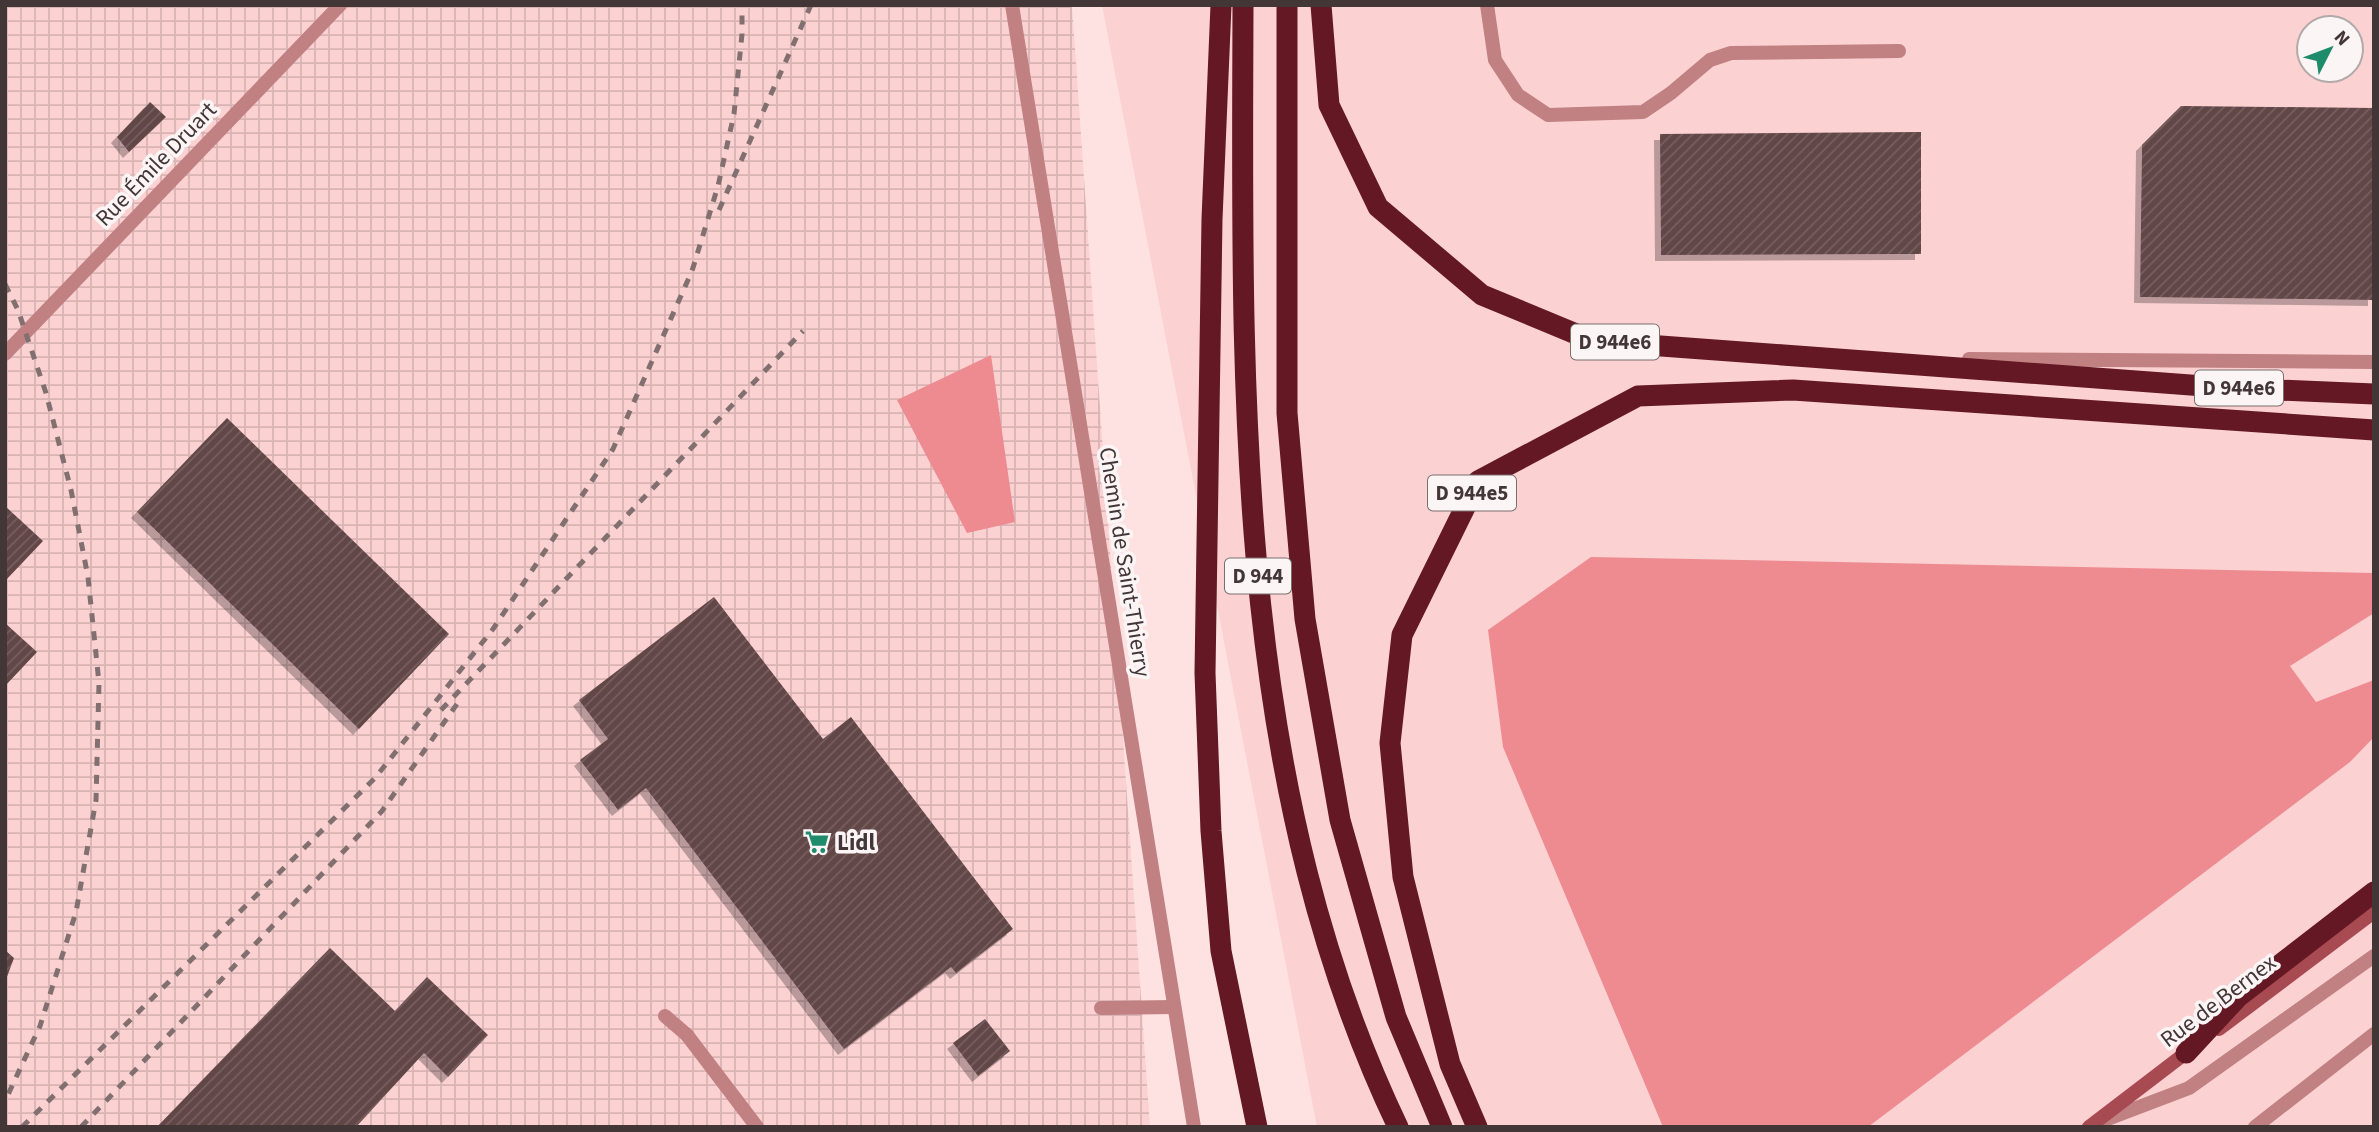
<svg xmlns="http://www.w3.org/2000/svg" width="2379" height="1132" viewBox="0 0 2379 1132" font-family="'Source Sans 3',sans-serif">
<style>
.built{fill:#fcd1d2;fill-rule:evenodd}
.industrial{fill:url(#industrial-grid)}
.water{fill:#ed8b90}
.building{fill:url(#building-hatch);filter:url(#shadow)}
.lines{fill:none;stroke-linecap:round;stroke-linejoin:round}
.lane{stroke:#c18082;stroke-width:14}
.street{stroke:#c18082;stroke-width:14}
.secondary{stroke:#a74a52;stroke-width:14}
.highway{stroke:#641823;stroke-width:21}
.rail{stroke:#827070;stroke-width:5;stroke-dasharray:9 9;stroke-linecap:butt}
.labels{text-anchor:middle;dominant-baseline:central;stroke-width:7;stroke-linejoin:round;paint-order:stroke}
.shield{fill:#fcf5f5;stroke:#7a6f6f;stroke-width:2}
.shield-label{font-size:21px;font-weight:bold;fill:#433636}
.street-label{font-size:23px;fill:#433636;stroke:#fcf5f5}
.poi-label{font-size:23px;font-weight:bold;fill:#433636;stroke:#fcf5f5;text-anchor:start}
</style>
<defs>
<pattern id="industrial-grid" width="8" height="8" patternUnits="userSpaceOnUse" patternTransform="scale(1.75)"><rect width="8" height="8" fill="#fcd1d2"/><path d="M0 4h8M4 0v8" fill="none" stroke="#d9b4b5"/></pattern>
<pattern id="building-hatch" width="6" height="6" patternUnits="userSpaceOnUse" patternTransform="scale(1.75)"><rect width="6" height="6" fill="#624647"/><path d="M-1 1l2-2M0 6l6-6M5 7l2-2" fill="none" stroke="#765f60"/></pattern>
<filter id="shadow"><feDropShadow dx="-6" dy="6" stdDeviation="0" flood-color="#0004"/></filter>
</defs>
<rect width="100%" height="100%" fill="#fee2e2"/>
<path class="built" d="M1102,5H2374V1127H1317ZM2309,28H2351V70H2309Z"/>
<path class="industrial" d="M5,5H1072L1150,1127H5Z"/>
<path class="water" d="M991,355L1015,522L967,533L897,400Z
M1591,557L2374,573V613L2290,666L2316,702L2374,680V737L2350,762L1868,1127H1663L1503,747L1488,630Z"/>
<path class="building" d="M150,102L166,117L129,152L117,137Z
M2181,106L2374,108V300L2140,297L2142,145Z
M1921,132V254L1661,255L1660,134Z
M227,418L449,634L359,729L137,512Z
M5,506L43,541L5,581Z
M714,597L823,739L851,717L1013,929L956,973L951,967L844,1049L646,788L618,810L580,760L608,739L579,700Z
M5,623L37,652L5,686Z
M330,948L395,1011L427,977L488,1035L448,1077L424,1053L356,1127H157Z
M5,950L14,958L5,982Z
M985,1019L1010,1051L978,1076L953,1043Z"/>
<g class="lines">
<path class="lane" d="M1487,5L1495,60L1518,95L1548,115L1643,112L1671,93L1710,60L1731,53L1899,51
M1101,1008L1174,1007
M665,1016L687,1035
M2097,1123L2189,1088L2374,956
M2255,1127L2374,1034"/>
<path class="street" d="M1012,5L1194,1127
M5,354L340,5
M1969,359L2374,362
M687,1035L757,1127"/>
<path class="secondary" d="M2219,1029L2374,912
M2089,1127L2191,1049"/>
<path class="highway" d="M1221,5L1212,219L1205,673L1211,831L1221,951L1257,1127
M1243,5C1242,381 1232,780 1398,1127
M1287,5V413L1305,619L1340,820L1396,1017L1442,1127
M1321,5L1329,105L1378,207L1482,295L1593,341L2231,388L2374,394
M2186,1053L2238,997L2374,892
M1477,1127L1450,1064L1403,877L1390,743L1402,635L1478,481L1638,396L1793,390L2374,430"/>
<path class="rail" d="M719,210L811,5
M5,284L18,310L46,393L71,490L88,577L99,683L96,800L76,912L40,1026L5,1101
M441,710L803,331
M22,1127L375,778L493,629L613,449L692,271L718,186L734,114L742,34V5
M81,1127L382,811L457,704"/>
</g>
<defs>
<g id="supermarket-bare" transform="scale(1.89)"><path d="M-6-5.5h2.5l.6 2H6L4.5 2H-2.5L-4.4-4H-6ZM-1.5 3.2a1.3 1.3 0 1 0 .1 0ZM3 3.2a1.3 1.3 0 1 0 .1 0Z" fill="#1e8b6a" stroke="#fcf5f5" stroke-width="2.5" paint-order="stroke"/></g>
</defs>
<g fill-rule="evenodd">
<use href="#supermarket-bare" x="817" y="842"/>
</g>
<g class="labels">
<g class="shield">
<rect x="1571" y="324.5" width="88" height="35" rx="5"/>
<rect x="2195" y="370.5" width="88" height="35" rx="5"/>
<rect x="1428" y="475.5" width="88" height="35" rx="5"/>
<rect x="1225" y="558.5" width="66" height="35" rx="5"/>
</g>
<g class="shield-label">
<text x="1615" y="342">D 944e6</text>
<text x="2239" y="388">D 944e6</text>
<text x="1472" y="493">D 944e5</text>
<text x="1258" y="576">D 944</text>
</g>
<g class="street-label">
<text transform="translate(156 164) rotate(-46)">Rue Émile Druart</text>
<text transform="translate(1125 562) rotate(81)">Chemin de Saint-Thierry</text>
<text transform="translate(2218 1001) rotate(-37)">Rue de Bernex</text>
</g>
<g class="poi-label">
<text x="837" y="842">Lidl</text>
</g>
</g>
<rect width="2379" height="1132" fill="none" stroke="#433636" stroke-width="14"/>
<g transform="translate(2330 49) rotate(48)"><circle r="33" fill="#fcf5f5" stroke="#b2a9a9" stroke-width="2"/>
<path d="M0-5L12 26L0 18L-12 26Z" fill="#1e8b6a"/>
<text y="-10" font-size="19" font-weight="bold" text-anchor="middle" fill="#433636">N</text>
</g>
</svg>
